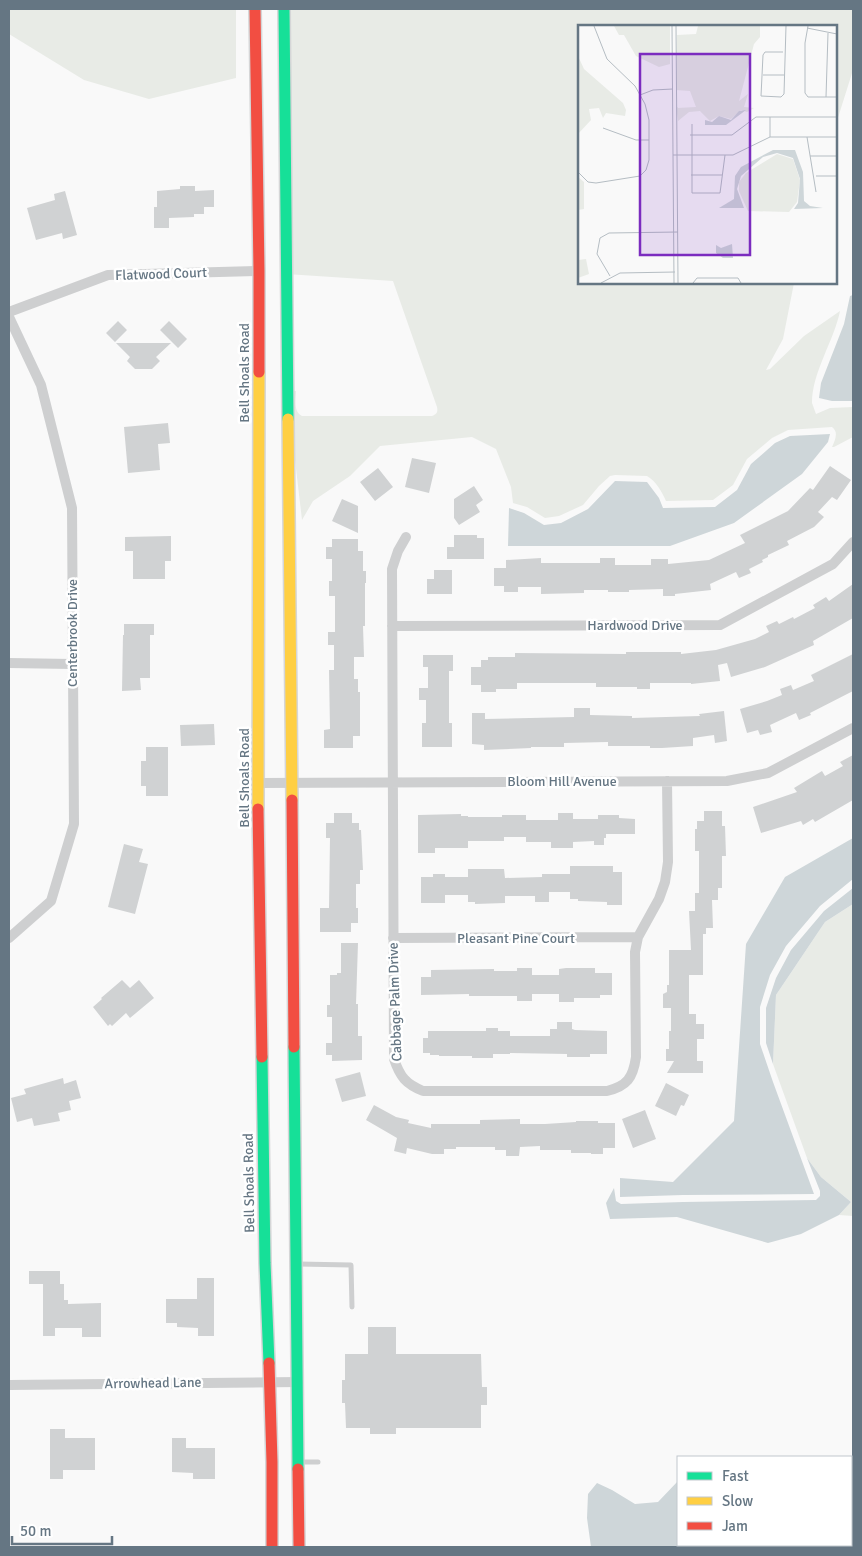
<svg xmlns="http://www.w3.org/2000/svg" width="862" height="1556" viewBox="0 0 862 1556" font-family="Signika,sans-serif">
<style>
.green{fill:#e8ebe6}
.water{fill:#ced6d9}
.building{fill:#d0d2d3}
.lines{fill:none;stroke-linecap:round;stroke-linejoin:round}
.fast-casing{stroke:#d5d6d7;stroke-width:14}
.slow-casing{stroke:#d5d6d7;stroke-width:14}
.jam-casing{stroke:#d5d6d7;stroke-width:14}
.lane{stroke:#cecfd0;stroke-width:5}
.street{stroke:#cecfd0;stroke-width:10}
.fast{stroke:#16e098;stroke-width:11}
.slow{stroke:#ffcf43;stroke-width:11}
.jam{stroke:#f24e42;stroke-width:11}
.labels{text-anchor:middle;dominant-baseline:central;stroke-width:5;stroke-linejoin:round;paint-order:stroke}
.street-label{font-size:14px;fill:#657683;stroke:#fff}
.inset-road{fill:none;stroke:#b5bdc3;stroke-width:1}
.view{fill:#7b2cbf;fill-opacity:0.15;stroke:#7b2cbf;stroke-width:2.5}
.inset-edge{fill:none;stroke:#657683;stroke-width:2.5}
</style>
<rect width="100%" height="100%" fill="#f9f9f9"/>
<path class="green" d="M9,9H236V78L149,99L84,80L9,34Z
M290,9H853V70L836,124V26H580V282L794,283L783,339L766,370L770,369L804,336L840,311C834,341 812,372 812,403C813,406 815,411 816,414L830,408L853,407V437L834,447H832C835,440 839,432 832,427L788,430L772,438L747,459L733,485L713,500L666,501C662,492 656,481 647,476L615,475L610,476L599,486L583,505L559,516L545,518L527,507L513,503L511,487L496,449L472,437L380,446L350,476L313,501L302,520L287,391H296C296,399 293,412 302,416H432C437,414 438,412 437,407L393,281L286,274Z
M853,904V1216L839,1215L851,1202L821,1177L807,1158L773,1064L776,995L825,922Z"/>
<path class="water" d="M853,295V401H832L819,398L821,383L844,324L850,296Z
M830,434L828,442L802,474L734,523L670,546H508L509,508L524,513L544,525L561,523L588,509L615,481L647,482L659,498L663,508L715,507L737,490L751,464L775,443L790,436Z
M853,838V879L820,906L786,946L770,975L760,1007V1044L773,1082L814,1194L683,1195L620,1197V1178L673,1182L734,1121L746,944L785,877Z
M853,888V904L825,922L776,995L773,1064L766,1043V1008L776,978L791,950L824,911Z
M807,1158L821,1177L851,1202L839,1215L801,1234L768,1243L677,1217L610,1219L606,1203L614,1188L616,1201L621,1204L683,1202L816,1200L820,1196V1191Z
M678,1481V1545H729V1547H591L587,1518L588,1494L597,1483L612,1490L635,1504L658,1502Z"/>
<path class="building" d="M180,186H195V191L214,190V207H204V214H194V217L169,218V228H154V207H157V191L180,189Z
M65,191L77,235L63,239L62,233L36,240L27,208L55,200L54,194Z
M118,321L127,330L115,342L106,333Z
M169,321L187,339L178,348L160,330Z
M116,343H171L156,357L160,361L152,369H135L127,361L130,357Z
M168,423L170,443L158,444L160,470L128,473L124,427Z
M412,458L436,463L429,493L405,487Z
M830,466L851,480L837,500L832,497L818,512L824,517L814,527L787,541L789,545L768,555V557L762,560L763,562L749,569L751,573L739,578L736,572L710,584L711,590L675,594V596H663V589L629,590V592H608V590H584V593L541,594V587H518V592H504V586H494V568H506V560L541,558V563H600V558H615V565H651V559H668V564L709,560L745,543L740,535L788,511L810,488L813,490Z
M378,468L393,487L375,501L360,482Z
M474,486L483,500L476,505L480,512L459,525L454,518V499Z
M342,499L358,506V533L332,521Z
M454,535H477V538H484V559H447V547H454Z
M171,536V561H165V579H133V551H125V537Z
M332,539H358V551H363V571H366V583H365V626H363L364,657H354V679H358V692H360V736H353V748H324V730L330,729L329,670H334V645H328V632H335V596H329V581H332V559H326V547H332Z
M434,570H452V594H427V579H434Z
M853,584V618L813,641L814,645L765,667L731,677L727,663L718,665L720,681L691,684V683H650V689H637V687H596V683H517V689H496V692H481V685H471V667H481V660H488V657H515V653L626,654V652H681V654L716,650L755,639L769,632L766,626L777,621L779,624L793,617L794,619L815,608L813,605L826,597L829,601Z
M124,624H154V635H150V678H140L141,690L122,691L123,635H124Z
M853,654V691L810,713L811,715L799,720L796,713L770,725L772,732L760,735L758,730L747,733L740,709L767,701L782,695L780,689L791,685L793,690L814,681L811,675Z
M423,655H453V671H449V723H452V747H422V723H426V700H419V688H428V667H423Z
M574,708H590V715L632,716V718L700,716L699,714L724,711L727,741L715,743L714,735L693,738V746L662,748H650V746H608V742L564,743V747H531V748L484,750V745L472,744V713H485V719L574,717Z
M214,724L215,745L181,746L180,725Z
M146,747H168V796H146V786H141V761H146Z
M853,755V800L815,822L813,819L803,825L801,821L761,833L753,807L797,792L794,788L822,771L825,776L843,766L840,762Z
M704,811H722V826H725L726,856H722V888H718V900H712L713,928H706V934H703V975H689V1014H696V1024H704V1039H697V1061H703V1073H667L674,1061H666V1049H669V1031H671V1008H663V994L667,992V985H669V950H691L689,911H695V893H699V851H695V829H697V821H704Z
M334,813H352V823H359V830H361L363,870H360V884H356V908H358V923H351V932H320V908H329L330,838H326V823H334Z
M558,813H573V819H598V815H619V818L635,819V834H606V838H604V845H594V841L573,842V848H551V842H526V837H504V841H468V848H435V853H418V815L461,814V816H468V817H502V815H526V820H558Z
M124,844L143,849L139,862L148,864L135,914L108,907Z
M570,866H613V872H622V905H607V902L578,901V899H570V892H549V902H535V896H505V903L475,904V902H468V895H445V903H421V877H433V874H445V877H468V869H504L505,878L542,877V874H570Z
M341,943H358L356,1004H358V1036H362V1060L332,1061V1055H326V1043H332V1017H327V1005H330V975H337V973H341Z
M517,968H532V975H559V969L566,968H595V973H612V995H600V998H574V1002H559V994H532V1001H517V996H469V994L421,995V977H431V970L494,969V971H517Z
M122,980L130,988L139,980L154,998L130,1018L126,1013L112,1026L110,1024L108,1026L93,1007L102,999L101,998Z
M557,1022H572V1029L575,1030L607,1031V1054H590V1057H567V1054L510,1053V1054H493V1058H472V1056H439V1055H430V1053H423V1038H428V1031H486V1028H498V1031H510V1036H550V1029H557Z
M360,1072L366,1096L342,1102L335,1079Z
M63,1078L64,1084L76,1080L81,1098L69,1101L71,1110L58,1113L60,1121L34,1126L32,1118L17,1122L11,1098L26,1094L24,1089Z
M666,1083L689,1095L684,1106L681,1105L676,1116L655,1106Z
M374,1105L396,1117L409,1120L408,1123L431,1128V1124H480V1120L520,1119V1124H545L576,1122V1121H598V1123H615V1148H603V1154H591V1153H571V1150H540V1146L520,1147L519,1156H506V1150H495V1147H456V1149H444V1154H432L407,1148L406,1154L394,1151L397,1138L366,1120Z
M645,1110L656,1139L633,1148L622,1119Z
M29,1271H60V1284H64V1300H68V1304L101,1303V1337H82V1328H55V1336H43V1284H29Z
M197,1278H214V1336H198V1328L177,1327V1323H166V1299H197Z
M368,1327H396V1354H481L482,1387H487V1405H481V1428H396V1434H370V1428H346L345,1403H342V1380H345V1354H368Z
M50,1429H65V1438H95V1470H63V1479H50Z
M172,1438H186V1448H215V1479H193V1473L172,1472Z"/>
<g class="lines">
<g class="fast-casing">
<path id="fast" d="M284,9L288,419
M294,1047L298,1469
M262,1057L265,1263L269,1363"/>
</g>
<g class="slow-casing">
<path id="slow" d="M288,419L292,800
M258,809L259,372"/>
</g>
<g class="jam-casing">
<path id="jam" d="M255,9L259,271V372
M292,800L294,1047
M258,809L262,1057
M269,1363L272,1462V1547
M298,1469L299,1547"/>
</g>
<path class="lane" d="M298,1264L351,1265L352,1307
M299,1462H318"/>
<path class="street" d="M9,312L108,275L259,271
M9,317L41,385L72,508L74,824L51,901L9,938
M406,537L398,551L392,569L394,1059C400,1077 406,1084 423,1091H607C627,1086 633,1078 636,1057L635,952L638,937L659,899L665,882L668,862L667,781
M392,626L720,625L833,564L853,542
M9,663L72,664
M258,783L727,781L768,773L853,728
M393,938L638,937
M9,1385L298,1382"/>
<use href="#fast" class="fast"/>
<use href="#slow" class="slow"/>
<use href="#jam" class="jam"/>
</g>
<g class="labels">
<g class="street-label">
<text transform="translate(161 274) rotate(-2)">Flatwood Court</text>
<text transform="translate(244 373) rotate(-90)">Bell Shoals Road</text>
<text x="635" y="625">Hardwood Drive</text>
<text transform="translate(72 633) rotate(-90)">Centerbrook Drive</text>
<text transform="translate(244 778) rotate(-90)">Bell Shoals Road</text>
<text x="562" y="781">Bloom Hill Avenue</text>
<text x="516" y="938">Pleasant Pine Court</text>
<text transform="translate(395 1002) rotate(-92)">Cabbage Palm Drive</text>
<text transform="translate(249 1183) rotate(-91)">Bell Shoals Road</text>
<text transform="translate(153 1383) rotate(-1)">Arrowhead Lane</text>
</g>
</g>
<g transform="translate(578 25)">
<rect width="259" height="259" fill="#f9f9f9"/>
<path d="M36,1H92V39L81,42L58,31L46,10H41ZM120,1H182V12L176,19L161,76L170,69L166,82L176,83L169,87L163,85L153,94L141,91L132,96L122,86L111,87L100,96L98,80L100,83L118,82L112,66L98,65L99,10L118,9ZM0,31L6,44L45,78L48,85L47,91L28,88L25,93L21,83L11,84L13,95L0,109ZM199,129L215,134L222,155L219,177L211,187L170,186L161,166V157L168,148ZM0,152L6,157V184L0,185ZM8,234L11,249L0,253V235Z" fill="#e8ebe6"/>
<path d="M168,85L148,100H127V95L134,97L141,91L153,95L161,86ZM195,125H217L225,147L226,176L232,181L245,183L216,184L220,178L222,154L215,133L199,128L185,132L163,151L159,164L166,183H141L156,174L157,151L163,142ZM154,219L155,233H145L138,228V220L143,223Z" fill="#ced6d9"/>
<path class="inset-road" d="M94,1L96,258M98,1L100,258M230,1L227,18V68L230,72H259M229,3L259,9M205,27H187L185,30L183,71L203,72L206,69L208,1M185,50H206M62,70L75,65L95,64M248,72L250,8M114,99V168H142L147,130M25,103L58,115H71M112,110H154L178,92H259M192,112V92M229,112L238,167M95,130H155L192,112H259M232,131H259M0,147L10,157L18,158L62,151L68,145L71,135V95L67,79L57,61L29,34L16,1M113,150H144M238,151H259M32,251L19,229L22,213L31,208L100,207M23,258L42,248L97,247M115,258L119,253H160L163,258"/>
<path class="view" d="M62,29H172V230H62Z"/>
<rect width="259" height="259" class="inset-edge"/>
</g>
<rect width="862" height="1556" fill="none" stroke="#657683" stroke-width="20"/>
<rect x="677" y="1456" width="175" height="90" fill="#ffffff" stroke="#c1c8cd"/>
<rect x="687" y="1472" width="25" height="8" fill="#16e098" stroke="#c1c8cd"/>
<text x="722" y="1481" font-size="15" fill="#657683">Fast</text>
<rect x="687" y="1497" width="25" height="8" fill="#ffcf43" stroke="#c1c8cd"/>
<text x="722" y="1506" font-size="15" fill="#657683">Slow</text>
<rect x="687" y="1522" width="25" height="8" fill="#f24e42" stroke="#c1c8cd"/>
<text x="722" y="1531" font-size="15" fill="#657683">Jam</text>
<path d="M12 1536v8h100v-8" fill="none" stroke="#657683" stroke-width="2.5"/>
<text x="20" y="1536" font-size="15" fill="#657683" stroke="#ffffff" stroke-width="4" paint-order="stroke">50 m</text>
</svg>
